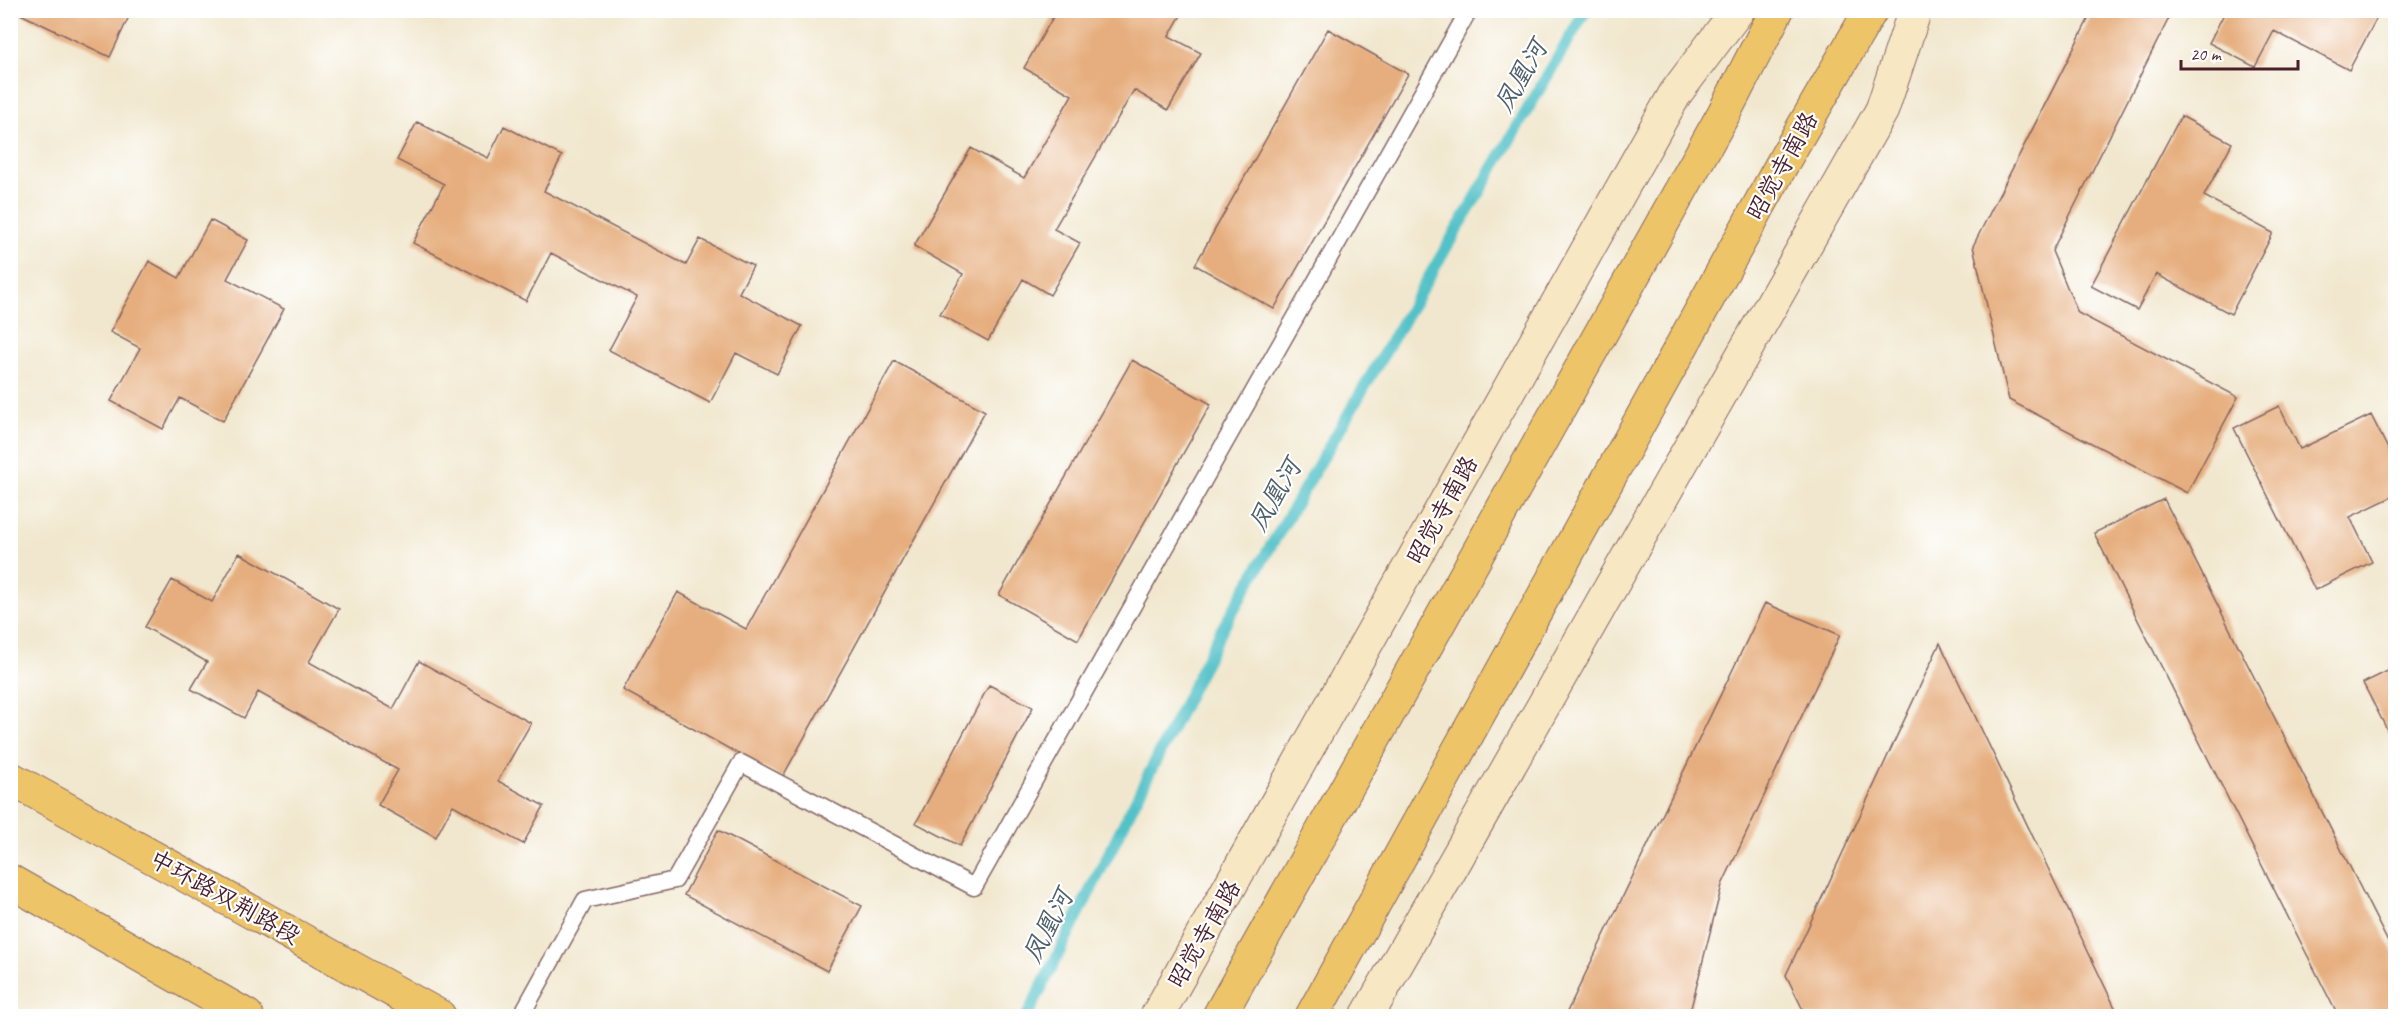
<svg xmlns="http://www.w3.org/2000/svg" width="2406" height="1027" viewBox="0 0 2406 1027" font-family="Caveat,'LXGW WenKai TC',sans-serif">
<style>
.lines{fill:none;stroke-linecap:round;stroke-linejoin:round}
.stream{stroke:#53c1c8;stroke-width:12}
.building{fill:#e6ae7e}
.lane-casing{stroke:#846564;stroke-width:19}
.secondary-casing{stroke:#846564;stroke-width:35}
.primary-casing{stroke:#846564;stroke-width:35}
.lane{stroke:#fff;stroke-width:16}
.secondary{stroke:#f8e7c3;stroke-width:33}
.primary{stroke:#eec469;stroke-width:33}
.labels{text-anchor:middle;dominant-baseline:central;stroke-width:4.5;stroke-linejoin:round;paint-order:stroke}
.street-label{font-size:24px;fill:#4a1f2b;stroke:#fff}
.water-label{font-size:26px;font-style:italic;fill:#4e606a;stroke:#fff}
</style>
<rect width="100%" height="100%" fill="#fff"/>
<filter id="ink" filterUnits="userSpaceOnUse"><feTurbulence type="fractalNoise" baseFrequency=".0167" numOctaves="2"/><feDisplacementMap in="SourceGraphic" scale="12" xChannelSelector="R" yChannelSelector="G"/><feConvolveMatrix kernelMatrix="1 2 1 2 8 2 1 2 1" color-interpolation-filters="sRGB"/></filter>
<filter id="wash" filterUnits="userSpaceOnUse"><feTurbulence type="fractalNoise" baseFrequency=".008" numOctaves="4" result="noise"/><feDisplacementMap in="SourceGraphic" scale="24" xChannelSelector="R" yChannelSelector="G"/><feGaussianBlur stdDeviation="1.35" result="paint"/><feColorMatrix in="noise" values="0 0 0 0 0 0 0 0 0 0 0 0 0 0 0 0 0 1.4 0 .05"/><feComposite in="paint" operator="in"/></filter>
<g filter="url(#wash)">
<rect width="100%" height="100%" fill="#f1e7ce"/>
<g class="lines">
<path class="stream" d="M1027,1016L1222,629L1586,10"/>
</g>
<g id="blocks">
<path class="building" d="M12,10H132L110,57Z
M1057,10H1184L1169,36L1201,53L1168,110L1134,90L1054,229L1080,243L1050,295L1023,279L988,341L940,314L963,274L914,246L971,148L1024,178L1072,95L1024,68Z
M2093,10H2173L2052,251L2078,313L2238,397L2187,493L2009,400L1973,246Z
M2226,10H2381L2349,70L2274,31L2255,67L2209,43Z
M1328,29L1408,74L1274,309L1195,265Z
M2181,116L2232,143L2204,196L2273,233L2231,314L2156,274L2137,310L2091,286Z
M417,122L488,158L504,126L562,156L544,191L686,265L700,239L753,266L739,293L802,326L777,374L736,353L710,403L609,350L637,297L551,253L526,301L413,243L444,184L397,160Z
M210,220L248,240L227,279L284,309L223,421L180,398L163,429L111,401L140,348L110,332L149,261L179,278Z
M1132,360L1211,404L1078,640L999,595Z
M894,361L985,411L782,778L623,690L678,592L746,629Z
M2279,406L2300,449L2371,415L2396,465V495L2350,517L2372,562L2315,590L2234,428Z
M2164,499L2396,958V1016H2338L2094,533Z
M239,553L339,609L309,662L393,709L419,661L531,723L498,781L544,806L523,844L453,805L436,837L378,805L398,770L258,692L244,718L191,689L207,662L145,627L172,580L212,602Z
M1765,603L1840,635L1722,885L1689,1016H1565Z
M1940,643L2119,1016H1806L1786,975Z
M2396,667V747L2363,683Z
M989,685L1033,707L960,846L916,823Z
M718,830L862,906L827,971L684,895Z"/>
</g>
</g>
<g filter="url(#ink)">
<use href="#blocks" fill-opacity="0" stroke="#846564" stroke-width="1.5"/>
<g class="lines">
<g class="lane-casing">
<path id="lane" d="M521,1016L585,900L675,880L741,763L974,887L1469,10"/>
</g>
<g class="secondary-casing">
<path id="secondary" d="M1157,1016L1675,94L1738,10
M1367,1016L1882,110L1915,10"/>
</g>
<g class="primary-casing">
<path id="primary" d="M10,778L439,1016
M10,881L247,1016
M1219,1016L1724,113L1777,10
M1312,1016L1787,155L1871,10"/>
</g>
<use href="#lane" class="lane"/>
<use href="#secondary" class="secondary"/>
<use href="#primary" class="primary"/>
</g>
</g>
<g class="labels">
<g class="street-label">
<text transform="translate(1782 166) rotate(-61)">昭觉寺南路</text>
<text transform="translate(1442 510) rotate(-61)">昭觉寺南路</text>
<text transform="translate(225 897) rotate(29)">中环路双荆路段</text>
<text transform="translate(1204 934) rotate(-60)">昭觉寺南路</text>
</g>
<g class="water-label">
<text transform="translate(1521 76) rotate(-60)">凤凰河</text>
<text transform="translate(1275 495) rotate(-60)">凤凰河</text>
<text transform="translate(1048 926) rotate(-63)">凤凰河</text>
</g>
</g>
<rect width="2406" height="1027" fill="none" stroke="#fff" stroke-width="36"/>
<path d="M2181 60v9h117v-9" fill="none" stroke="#4a1f2b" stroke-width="3"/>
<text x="2190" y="60" font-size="18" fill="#4a1f2b" stroke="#ffffff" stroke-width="4.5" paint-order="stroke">20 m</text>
</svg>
